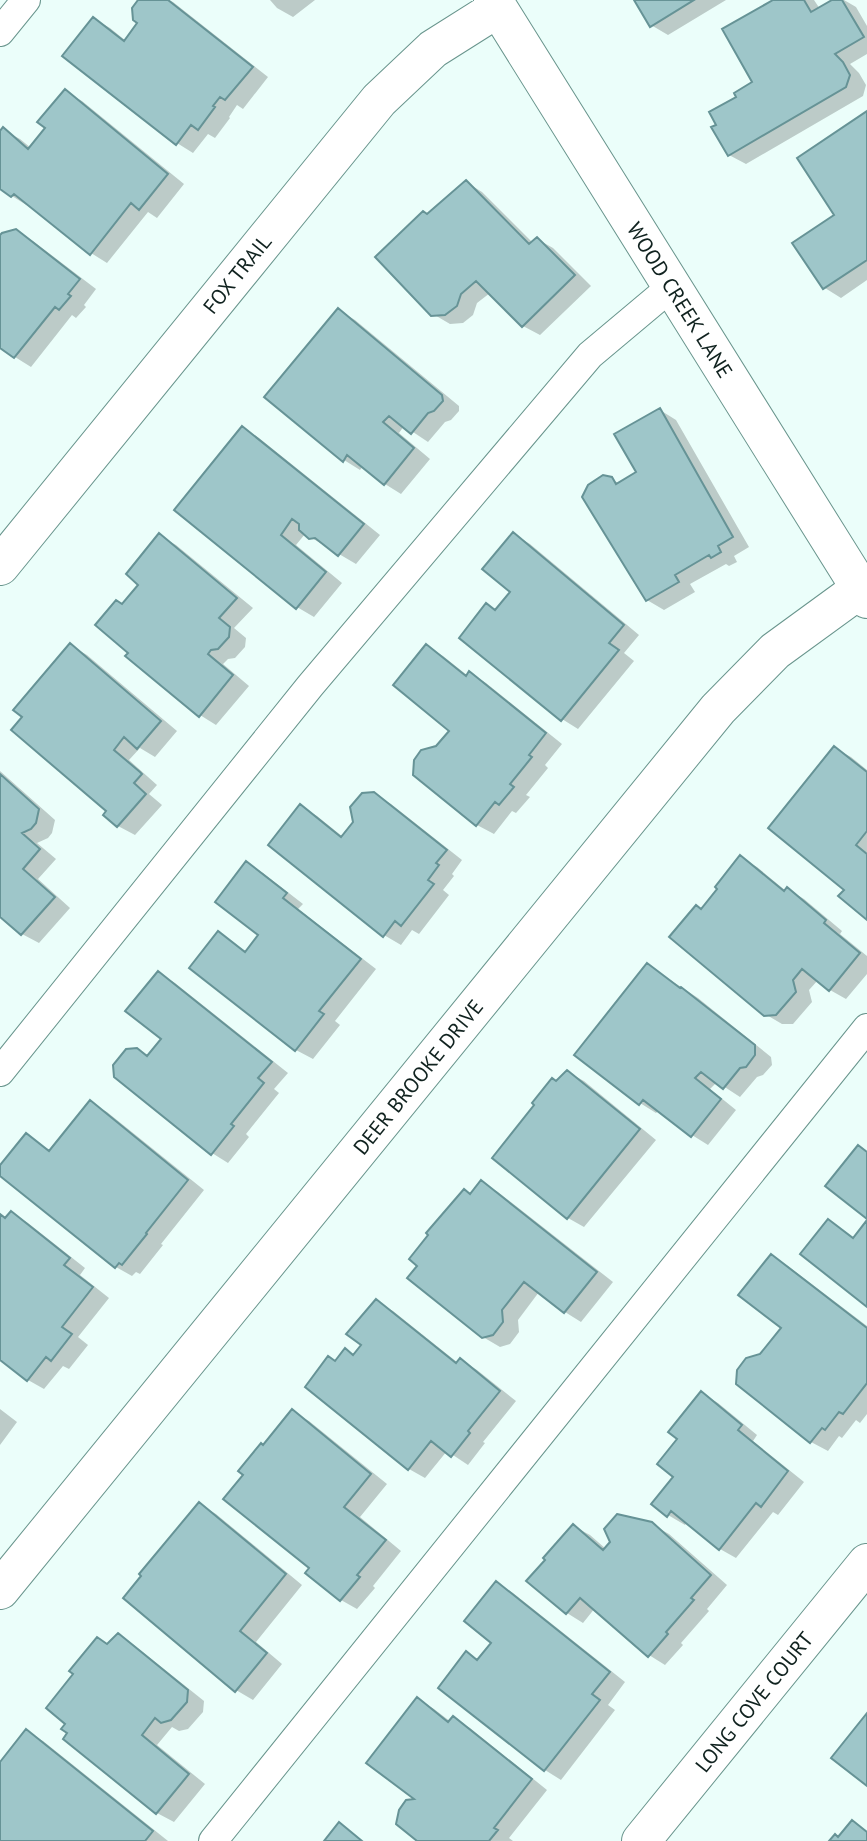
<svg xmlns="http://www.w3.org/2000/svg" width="867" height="1841" viewBox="0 0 867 1841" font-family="'PT Sans',sans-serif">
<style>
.shadow{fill:#0003}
.building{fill:#9ec6c9;stroke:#669396;stroke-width:2}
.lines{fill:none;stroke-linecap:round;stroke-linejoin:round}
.service-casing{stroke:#69958d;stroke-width:30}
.minor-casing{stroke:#69958d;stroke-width:40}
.service{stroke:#fff;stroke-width:28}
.minor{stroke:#fff;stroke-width:38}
.labels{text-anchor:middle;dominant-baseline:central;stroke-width:6;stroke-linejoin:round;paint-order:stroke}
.street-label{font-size:21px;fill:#10221f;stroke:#fff}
</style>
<rect width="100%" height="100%" fill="#ebfefa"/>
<path class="shadow" d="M141,0H169L173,2L268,77L243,109L237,105L229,117L230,118L215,138L208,134L193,153L177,143L94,19L110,28L126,41L140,23Z
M270,0H315L293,17L277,8Z
M636,0H726L668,35L651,25Z
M776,0H814L820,9L836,0H844L856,7L867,26V54L850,64L859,73L866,85L863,96L746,164L729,155L718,125L738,97L755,82Z
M65,92L82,101L184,184L157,218L148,212L107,263L91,253L30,204L28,206L12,196L0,186V133L3,130L20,139L31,148L48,128Z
M867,113V280L841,298L825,288L837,215Z
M466,182L482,192L533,243L537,239L553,248L591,286L540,335L523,326L490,293L477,303L473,315L463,323L450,324L433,314L428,216Z
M16,231L33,241L96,289L84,305L86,307L76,318L72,315L31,367L15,357L0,345V238Z
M338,310L355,320L459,406V411L451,420L445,422L428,442L404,426L399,433L430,459L401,494L385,484L363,466L360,470L344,460Z
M660,410L676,420L749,547L734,556L737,562L729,566L726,564L690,584L695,592L664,610L647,600L611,479L620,484L639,472Z
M243,428L259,438L380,535L356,564L305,534L296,545L342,583L314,617L297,607Z
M513,534L530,544L639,635L624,653L634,661L578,729L562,719L486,605L496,610L513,592Z
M160,536L176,545L253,608L234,628L246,638L245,647L235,658L228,659L223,664L249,686L216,725L200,715L130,653L123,606L141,585Z
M70,645L87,655L177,731L155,757L140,748L129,760L157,785L149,794L162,805L135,835L118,826L105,815L108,811L24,717Z
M426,646L443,656L468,676L470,673L486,683L562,744L545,765L548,768L526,795L530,797L516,813L512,811L494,834L477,825L415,774L452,731Z
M834,748L851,757L867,770V918L847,890Z
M0,771L55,820L52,833L48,838L37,843L56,859L38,879L70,908L39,943L22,934L0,915Z
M373,794L391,804L462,860L452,874L454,876L443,890L449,895L419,934L412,930L401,945L384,935L300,807L317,816L343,837Z
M740,858L757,867L786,891L787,889L804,899L842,931L840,934L867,956V974L846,999L830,990L818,980L809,990L812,1002L793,1024H782L765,1014L703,910Z
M247,863L263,873L303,904L298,909L376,969L335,1021L340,1025L313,1059L296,1050L191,968L218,934L247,952L260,935Z
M647,965L698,998L771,1057L772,1065L763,1075L757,1077L740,1097L717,1082L710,1089L736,1110L708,1145L692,1135L659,1110L656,1113L640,1103Z
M158,973L175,983L288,1073L274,1089L279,1093L246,1134L249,1137L228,1163L212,1153L137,1050L149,1057L163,1039Z
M567,1072L584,1081L656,1140L584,1227L568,1218L557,1083Z
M90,1103L107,1112L204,1190L161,1244L163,1245L140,1274L136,1272L132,1276L116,1267L0,1174V1168L26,1135L51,1151Z
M482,1183L498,1192L613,1282L581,1322L565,1312L539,1292L518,1320L519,1332L510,1344L500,1347L483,1337L472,1195Z
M0,1213L7,1218L12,1213L28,1223L85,1268L80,1275L109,1298L78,1337L88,1345L69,1369L63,1366L44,1389L28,1380L0,1358Z
M771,1256L788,1266L867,1326V1414L860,1423L856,1420L842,1438L839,1436L828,1451L811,1442L738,1383L783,1327Z
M376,1302L393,1311L458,1363L461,1360L477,1370L516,1401L483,1442L485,1443L468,1465L447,1451L425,1478L409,1469L336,1363L345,1350L354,1356L363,1345Z
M701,1393L718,1403L757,1435L753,1441L804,1482L778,1515L773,1512L736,1558L720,1549L687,1522L685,1525L668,1515L680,1439Z
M0,1409L17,1422L0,1445Z
M292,1412L309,1421L387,1484L360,1517L401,1551L373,1586L375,1588L357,1609L341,1600L311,1568L264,1447Z
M199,1504L216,1514L302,1585L256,1642L282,1664L253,1700L236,1690Z
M651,1524L669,1534L727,1585L707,1609L709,1611L681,1643L683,1645L665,1665L649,1655L595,1608L583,1623L567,1613L573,1526L590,1535L606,1549Z
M496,1583L513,1593L625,1682L608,1705L615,1710L561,1780L545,1770L467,1654L478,1660L493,1643Z
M118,1635L134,1645L204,1701L203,1712L188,1729L179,1731L172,1727L157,1745L205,1784L174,1822L157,1813L65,1738L109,1645Z
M418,1699L434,1709L451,1722L453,1719L470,1728L547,1790L509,1838L513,1841H419Z
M26,1732L43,1741L168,1841H0V1763Z"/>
<path class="building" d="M138,0H168L253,67L225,100L220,97L213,106L215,107L198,130L191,125L176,145L62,56L93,17L124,41L137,23L133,20L132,8Z
M634,0H694L650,27Z
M773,0H804L811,12L832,0H842L864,37L835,54L843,62L850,75L846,87L728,156L711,127L716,125L709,112L736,97L734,93L752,82L722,29Z
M65,89L168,174L139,210L131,203L90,255L14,194L11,197L0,189V131L3,127L28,149L45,128L37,122Z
M867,111V260L823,289L792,243L834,215L797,158Z
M466,180L529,244L537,237L575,275L522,327L476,281L461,294L457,306L445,315L431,316L375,257L423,211L427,214Z
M16,229L80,279L68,294L71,296L59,310L55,307L14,358L0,348V235L2,233Z
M338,308L442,395L443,401L434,411L428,413L411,434L389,416L383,422L414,448L384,485L347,455L343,462L264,397Z
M660,408L733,537L718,546L721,552L711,558L709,555L675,575L679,582L646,601L582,497L588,485L603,475L612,477L616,484L636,472L614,434Z
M242,426L364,524L338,556L315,538L309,539L299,530V524L292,519L281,535L326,572L296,609L174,510Z
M513,532L624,625L609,643L619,650L561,721L459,638L486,603L495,610L510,592L482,569Z
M159,533L237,598L219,618L230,627L229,637L218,649L211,650L208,654L233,675L199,717L125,656L128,653L95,625L116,600L122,604L138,585L126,574Z
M70,643L161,721L137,749L124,737L114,750L140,772L142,774L134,783L146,794L117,827L103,815L106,811L11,730L22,717L13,710Z
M426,644L466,676L469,671L546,733L529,755L532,757L510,784L514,787L499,805L495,802L476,826L413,775L414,760L421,750L436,746L449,731L393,685Z
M834,746L867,772V831L856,845L867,854V920L838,896L844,890L768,828Z
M0,774L39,809L36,823L31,829L22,833L40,849L23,869L55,897L21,935L0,917Z
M374,792L447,850L436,863L439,865L428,880L434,884L401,926L395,921L383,937L268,845L300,804L341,837L353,822L350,807L362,793Z
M740,855L784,891L787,887L826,920L824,923L860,953L829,991L802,969L793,980L796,992L776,1015L764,1016L669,937L696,905L701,909L717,889L715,887Z
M246,861L287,893L283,898L361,959L319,1011L324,1014L295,1051L189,968L218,931L245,952L258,935L215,902Z
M647,963L680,988L681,987L755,1045V1055L746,1067L740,1068L723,1089L701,1072L695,1078L721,1099L691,1137L643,1100L639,1105L574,1055Z
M158,971L272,1062L258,1078L264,1083L231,1124L234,1126L211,1155L114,1077L113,1065L126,1049L137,1048L147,1056L161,1039L125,1011Z
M567,1070L640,1129L567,1219L492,1158L534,1105L532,1103L552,1078L556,1081Z
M90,1100L188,1180L146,1233L147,1234L122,1265L119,1263L115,1268L0,1176V1165L26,1133L49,1151Z
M858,1145L867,1152V1219L825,1186Z
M481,1180L597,1272L564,1313L524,1282L502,1310L503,1322L493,1335L482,1338L407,1278L417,1266L409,1259L428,1235L426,1233L464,1189L470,1194Z
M11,1211L70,1258L64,1265L93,1287L62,1327L72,1334L51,1361L46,1357L27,1381L0,1360V1214L5,1218Z
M828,1219L853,1238L867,1220V1307L800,1254Z
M771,1254L867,1328V1383L843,1414L839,1412L825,1430L822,1428L810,1443L736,1384L737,1370L746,1358L760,1354L781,1328L738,1295Z
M376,1299L456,1363L460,1358L500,1391L468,1431L470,1433L451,1457L431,1441L408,1470L305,1387L328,1356L335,1361L345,1348L353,1355L361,1345L346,1334Z
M701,1391L742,1425L738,1430L788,1471L761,1507L756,1503L719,1550L671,1511L667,1517L651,1504L673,1477L657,1464L677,1439L668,1432Z
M292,1409L371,1474L344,1507L386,1540L357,1575L360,1577L340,1601L305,1573L309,1568L223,1499L243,1475L238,1471L261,1443L263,1445Z
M199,1502L286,1574L240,1631L267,1653L235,1692L123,1598L141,1576L139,1574Z
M617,1514L652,1522L711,1575L691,1598L694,1600L666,1632L668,1634L648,1657L580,1598L566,1614L526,1581L545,1560L543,1558L573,1524L603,1550L610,1542L604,1529Z
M496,1581L610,1672L592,1694L600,1700L544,1771L438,1688L466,1651L477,1660L491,1643L464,1621Z
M118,1633L188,1690L187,1702L171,1720L161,1723L155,1718L142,1735L189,1774L156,1814L63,1739L67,1733L61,1729L65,1724L46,1708L73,1674L69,1671L97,1637L107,1644Z
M417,1697L448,1722L453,1716L532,1779L494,1828L498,1830L489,1841H417L396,1824L399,1810L406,1800L414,1799L366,1763Z
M867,1713V1786L831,1758Z
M26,1729L153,1831L145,1841H0V1762Z
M852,1820L867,1832V1841H829L835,1834L838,1837Z
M339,1822L362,1841H324Z"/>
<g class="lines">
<g class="service-casing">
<path id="service" d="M0,32L26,0
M0,1072L310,686L590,355L671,287
M213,1841L867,1028"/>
</g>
<g class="minor-casing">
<path id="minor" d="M493,0L867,599
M0,566L379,100L433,49L498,8
M0,1590L718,709L775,651L860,589
M641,1841L867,1563"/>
</g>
<use href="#service" class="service"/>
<use href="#minor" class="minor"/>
</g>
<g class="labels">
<g class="street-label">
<text transform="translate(237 274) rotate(-51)">FOX TRAIL</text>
<text transform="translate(680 300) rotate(58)">WOOD CREEK LANE</text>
<text transform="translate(418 1077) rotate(-51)">DEER BROOKE DRIVE</text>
<text transform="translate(754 1702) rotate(-51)">LONG COVE COURT</text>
</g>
</g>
</svg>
